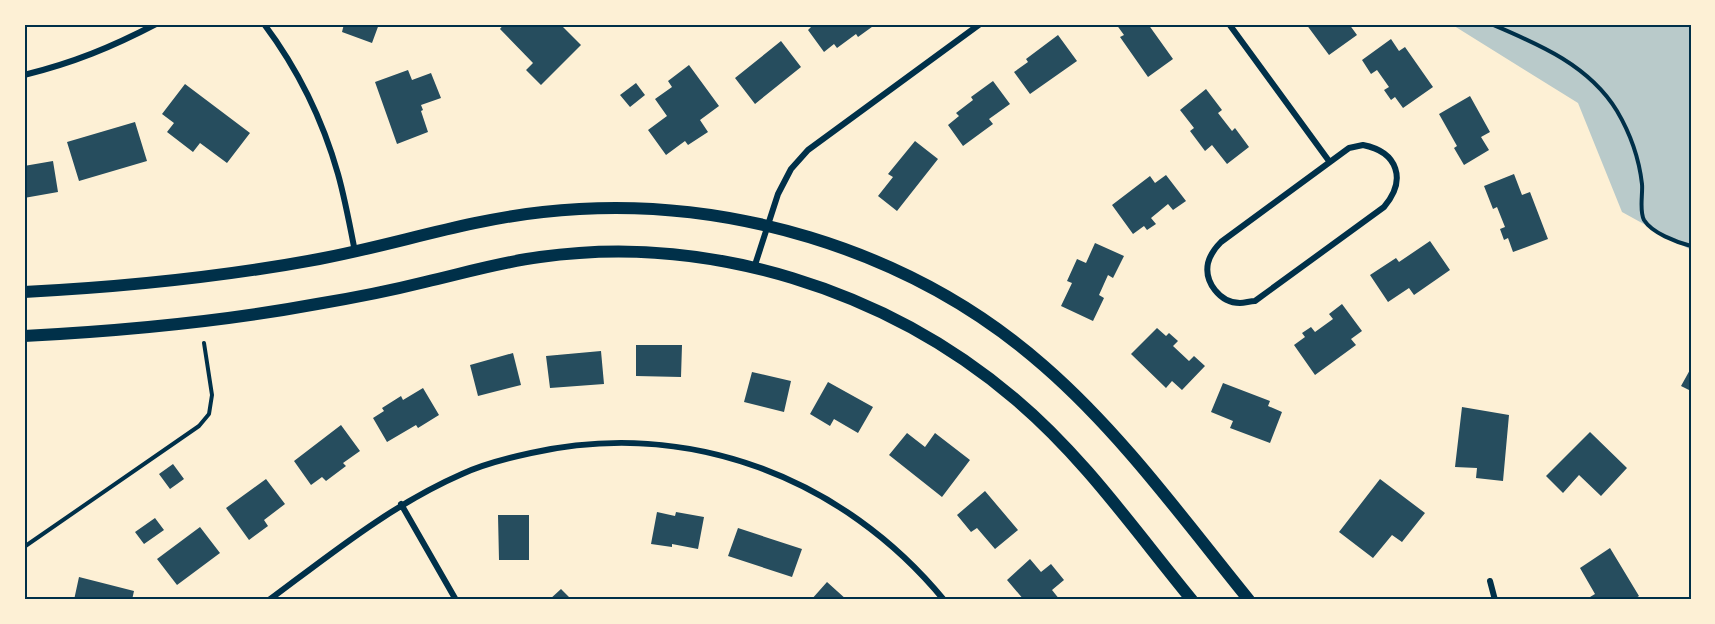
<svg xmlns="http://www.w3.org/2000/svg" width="1715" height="624" viewBox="0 0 1715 624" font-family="Georgia,serif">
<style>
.green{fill:#b9caca}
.building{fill:#264d5e}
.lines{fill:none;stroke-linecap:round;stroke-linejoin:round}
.path{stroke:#003049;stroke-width:4}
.minor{stroke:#003049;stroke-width:6}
.secondary{stroke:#003049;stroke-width:12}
.neatline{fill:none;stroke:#003049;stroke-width:2}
</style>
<rect width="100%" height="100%" fill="#fdf0d5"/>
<path class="green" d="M1451,24H1691V250L1622,212L1578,103Z"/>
<path class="building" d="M344,24H379L372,43L342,32Z
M504,24H560L581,45L541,85L526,70L533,63L500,29Z
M814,24H876L858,37L856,34L837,48L834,44L824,52L808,30Z
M1116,24H1148L1173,59L1148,77L1120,37L1124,35Z
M1306,24H1349L1357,35L1329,55Z
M1058,35L1077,61L1030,94L1014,72L1028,62L1026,59Z
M1391,39L1399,51L1405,47L1433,87L1403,108L1395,97L1391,100L1384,90L1389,87L1377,70L1371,74L1362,60Z
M781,41L801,67L755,104L735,78Z
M689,65L719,106L700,120L708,132L688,145L685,141L666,155L648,130L667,116L655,99L672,87L668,81Z
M408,70L412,80L431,73L441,98L421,105L423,110L421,111L428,132L397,144L375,82Z
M993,81L1010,104L989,119L993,124L963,146L948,125L959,116L956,113L973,100L971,97Z
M636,83L645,95L630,107L620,95Z
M185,84L250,133L227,163L200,143L193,152L167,132L174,123L162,114Z
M1206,89L1222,110L1218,113L1232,131L1235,128L1249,147L1227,164L1212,145L1205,151L1190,131L1194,128L1180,110Z
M1470,96L1490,132L1481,137L1489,150L1464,165L1454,148L1457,146L1439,114Z
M135,122L147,161L79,181L67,142Z
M915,141L938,159L897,211L878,196L893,177L888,174Z
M53,161L58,192L24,198V166Z
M1514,174L1522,195L1530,192L1548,239L1513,252L1508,238L1504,240L1500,229L1505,227L1497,207L1493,209L1484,186Z
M1166,175L1186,201L1173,210L1168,204L1151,218L1156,224L1147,230L1144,226L1133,234L1112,205L1150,176L1155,183Z
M1430,241L1450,270L1414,295L1409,288L1388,302L1370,275L1396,258L1399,262Z
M1095,243L1124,256L1113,278L1108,275L1099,295L1104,298L1093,321L1061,306L1072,283L1067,281L1077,259L1086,263Z
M1342,304L1362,331L1351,339L1356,345L1315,375L1294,345L1305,337L1302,333L1311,327L1315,332L1333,319L1329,314Z
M1157,328L1166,336L1169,333L1178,341L1173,346L1189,361L1194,356L1205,366L1182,390L1172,381L1166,388L1131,354Z
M636,345H682L681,377L636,376Z
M601,351L604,384L550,388L546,356Z
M513,353L521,385L478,396L470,365Z
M1691,368V391L1681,386Z
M752,372L791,381L784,412L744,402Z
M828,382L873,407L858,433L834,419L830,426L810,414Z
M1223,383L1270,401L1268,406L1282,412L1270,443L1230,428L1233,421L1211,412Z
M423,388L439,415L418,428L416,425L387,442L373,418L384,411L382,408L401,396L403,400Z
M1462,407L1509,415L1503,481L1476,478L1477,468L1455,467Z
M341,425L360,451L343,463L346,466L326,481L322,477L311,485L294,461Z
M1590,432L1627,468L1601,496L1579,475L1563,493L1546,476Z
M907,433L925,447L935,433L970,460L942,497L889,455Z
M173,464L184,479L170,489L159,474Z
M266,479L285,504L264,520L268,526L249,540L226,508Z
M1380,479L1425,513L1402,542L1392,535L1373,558L1339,532Z
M985,491L1018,530L995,549L977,528L971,532L957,515Z
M657,512L675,516L676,512L704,517L698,549L672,544V547L651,544Z
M498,515H529V560H499Z
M155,518L164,530L144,544L135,532Z
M200,527L220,553L177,585L157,559Z
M738,528L802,549L792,577L728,556Z
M1610,548L1639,596L1633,600H1585L1595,594L1580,568Z
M1030,559L1041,572L1051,564L1064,580L1052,590L1060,600H1024L1007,580Z
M79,577L134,591L132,600H74Z
M827,582L847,600H811Z
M561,589L572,600H549Z"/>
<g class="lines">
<path class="path" d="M1491,24C1538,44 1589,65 1617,111C1630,133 1639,158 1642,184C1643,194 1639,211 1644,220C1652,233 1676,242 1691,246
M24,547L199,426L209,414L212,395L204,343"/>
<path class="minor" d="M264,24C297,68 323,121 338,174C345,199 350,226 355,252
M1229,24L1329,161
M24,75C73,63 112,47 156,24
M1363,145C1398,152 1407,180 1384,207L1255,301C1250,301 1245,303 1240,303C1220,303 1204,282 1208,263C1210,255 1215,248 1221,242L1349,148Z
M754,268L778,194L791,169L808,150L980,24
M401,504L456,600
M1490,581L1495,600
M269,600C331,554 391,505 462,474C484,464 508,458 531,453C688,418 843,477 944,600"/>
<path class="secondary" d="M24,292C123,287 222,277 319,259C394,245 467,220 543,212C720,192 910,248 1044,366C1122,434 1184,520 1249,600
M24,336C122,331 220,322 317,304C353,298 389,291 425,282C464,273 501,262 540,257C708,233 887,290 1015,399C1083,456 1136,532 1192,600"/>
</g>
<rect width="1715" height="624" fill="none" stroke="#fdf0d5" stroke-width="51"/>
<rect x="26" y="26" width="1664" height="572" class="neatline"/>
</svg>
